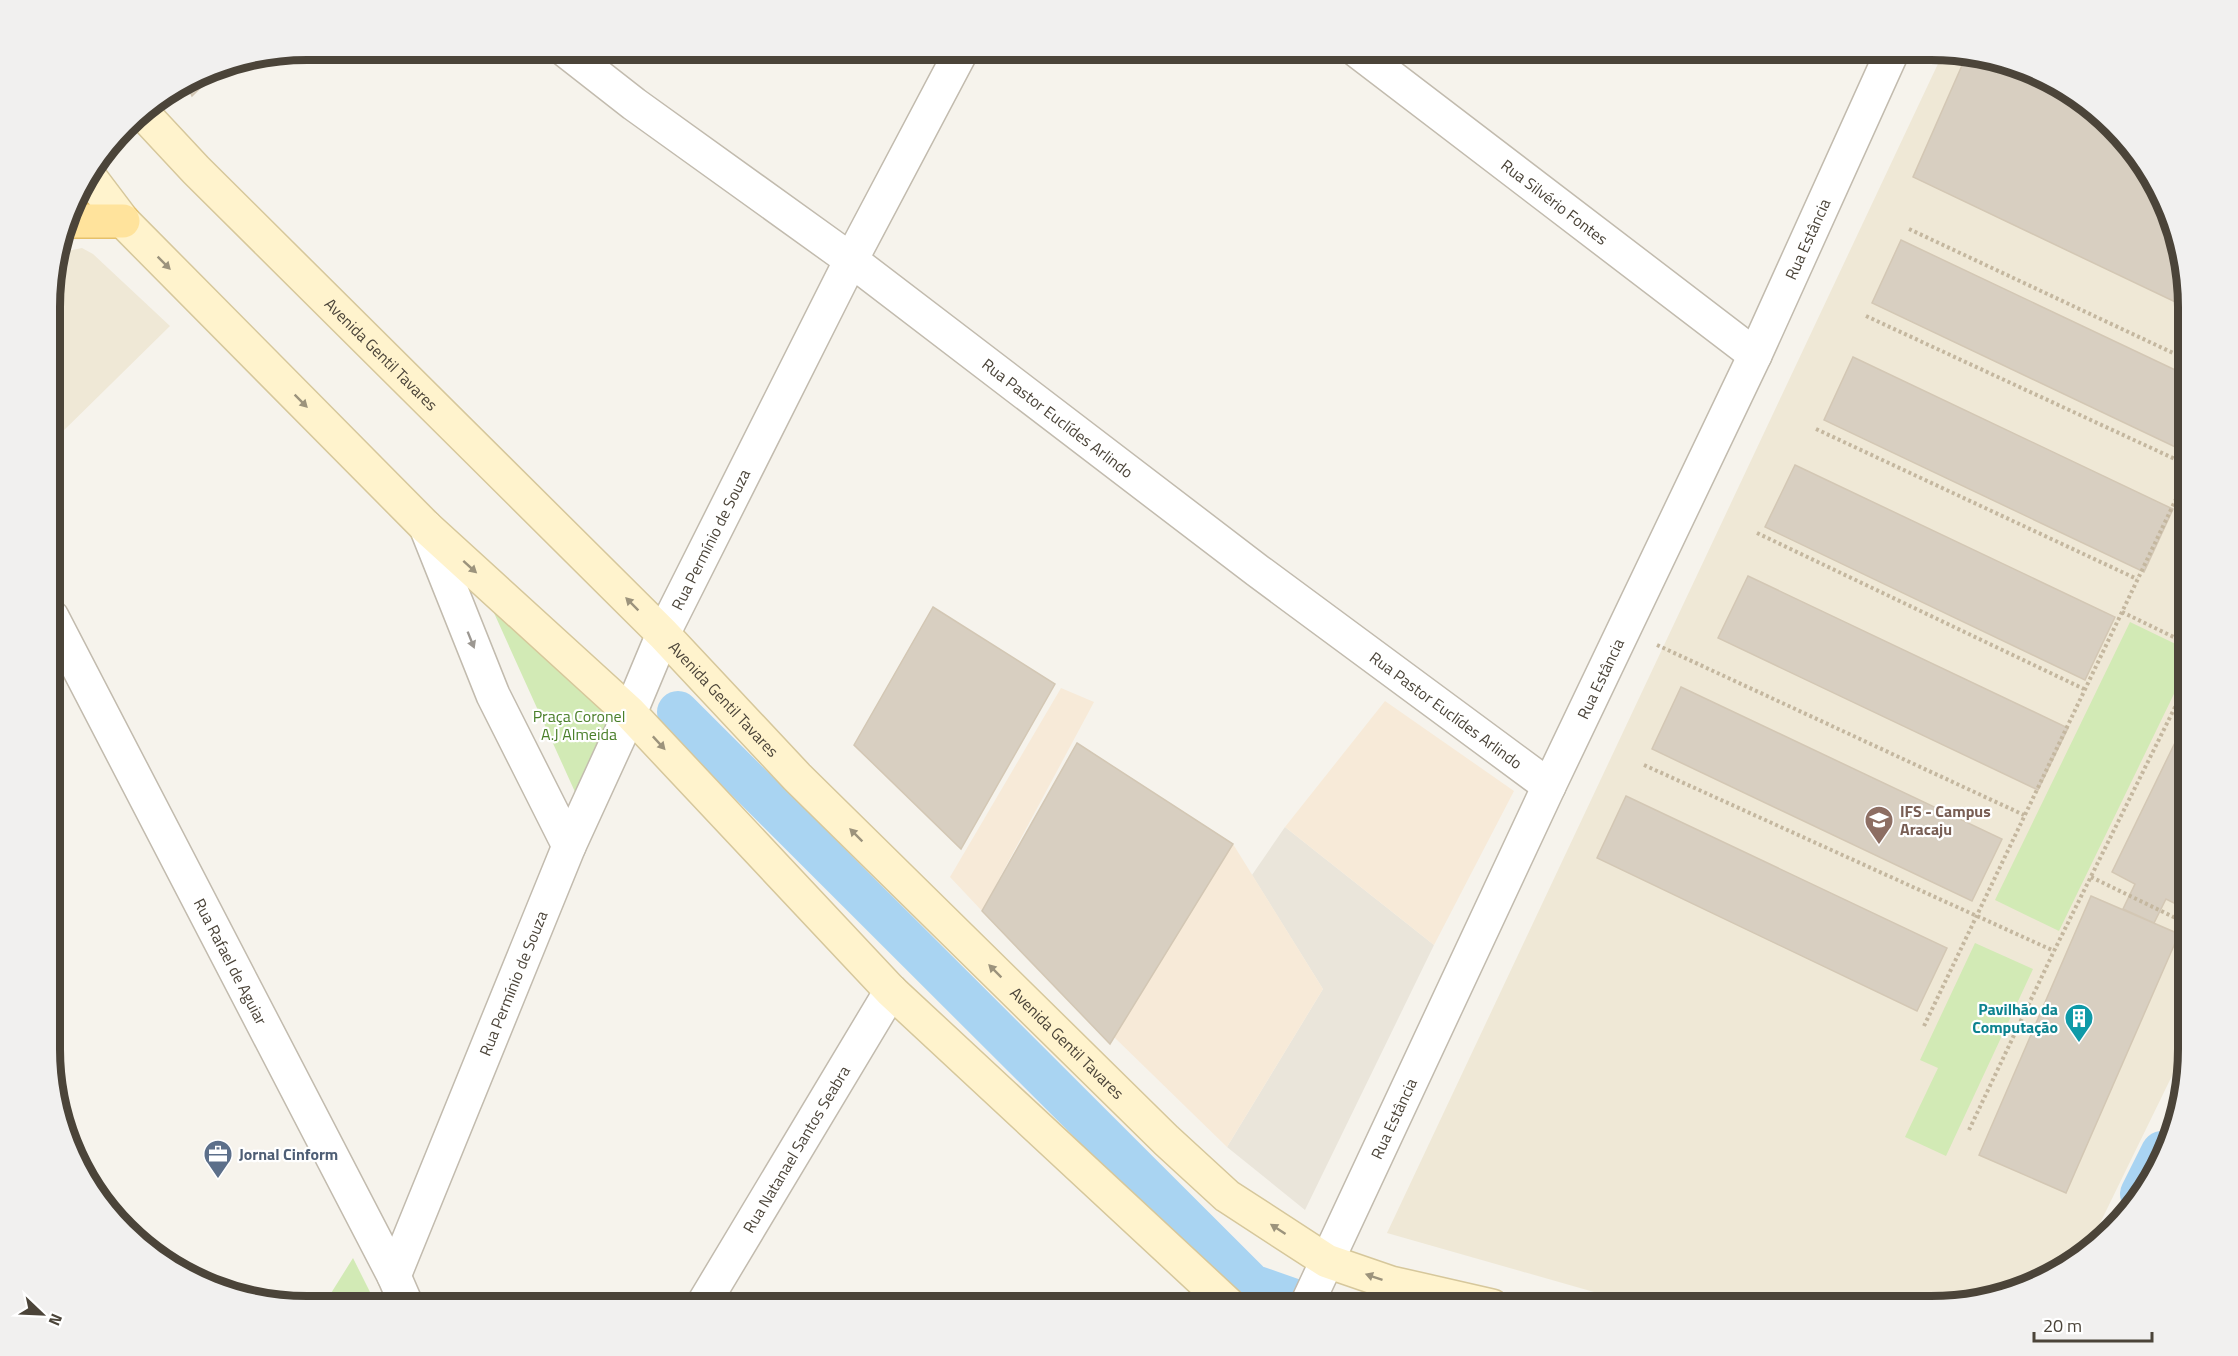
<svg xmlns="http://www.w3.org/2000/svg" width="2238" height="1356" viewBox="0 0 2238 1356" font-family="'Titillium Web',sans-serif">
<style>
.residential{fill:#eae5da}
.commercial{fill:#f7ead8}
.education{fill:#efe8d6}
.green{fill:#d2eab5}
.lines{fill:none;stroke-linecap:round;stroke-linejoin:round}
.canal{stroke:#a9d4f2;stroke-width:42}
.building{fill:#d8cfc1;stroke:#d3c7b4;stroke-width:1.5}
.minor-casing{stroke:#c2bbae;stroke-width:36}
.secondary-casing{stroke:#d6c79b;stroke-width:36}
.primary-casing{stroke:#e6c16a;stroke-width:36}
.path{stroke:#c4b79f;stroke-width:4;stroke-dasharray:3 3;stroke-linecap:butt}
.minor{stroke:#fff;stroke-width:33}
.secondary{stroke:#fff3cd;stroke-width:33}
.primary{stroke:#ffe39c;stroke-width:33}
.oneway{fill:#9c937c}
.oneway2{fill:#9c9892}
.labels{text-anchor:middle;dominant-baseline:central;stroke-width:4.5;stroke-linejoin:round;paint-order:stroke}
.street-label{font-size:16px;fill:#4b4439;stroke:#fff}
.park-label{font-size:16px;fill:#4a7f2a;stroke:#fff}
.education-label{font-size:16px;font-weight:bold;fill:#785e54;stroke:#fff;text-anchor:start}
.culture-label{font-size:16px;font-weight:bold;fill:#0d838f;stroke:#fff;text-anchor:end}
.service-label{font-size:16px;font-weight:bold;fill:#4e5e75;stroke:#fff;text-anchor:start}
.rim{fill:none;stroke:#4b4439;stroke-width:8}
</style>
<rect width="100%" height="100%" fill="#f6f3ec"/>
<path class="residential" d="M1285,827L1434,945L1305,1210L1227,1147L1323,989L1252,875Z"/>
<path class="commercial" d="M1061,688L1094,702L982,911L950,877Z
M1385,701L1514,791L1434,945L1285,827Z
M1233,844L1323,989L1227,1147L1114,1037Z"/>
<path class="education" d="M1944,51L1998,58L2060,84L2145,164L2175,225L2188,290V1043L2086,1252L2060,1272L1947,1306H1643L1387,1233Z
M82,248L93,254L170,326L52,442V274L58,253Z"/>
<path class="green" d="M480,582L617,718L580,803Z
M2130,622L2188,650V665L2059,931L1995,900Z
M1975,943L2033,969L1946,1156L1905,1137L1938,1068L1920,1060Z
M353,1258L377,1306H323Z"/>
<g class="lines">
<path class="canal" d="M678,712L1252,1285L1312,1306
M2141,1194L2162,1152"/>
</g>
<path class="building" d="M1967,54L1998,58L2060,84L2145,164L2175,225L2188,290V308L1913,177Z
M221,67L192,96L186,83L209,69Z
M1901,240L2188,376V453L1872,303Z
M1853,357L2173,509L2144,572L1824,420Z
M1795,465L2115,617L2085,680L1765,527Z
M1748,576L2068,728L2038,790L1718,638Z
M933,607L1055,684L961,849L854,745Z
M1681,687L2002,839L1972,901L1652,749Z
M52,701L62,721L52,724Z
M2188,716V910L2166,899L2154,923L2123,909L2135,884L2112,872Z
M1077,743L1233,844L1110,1044L982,911Z
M1626,796L1947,948L1917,1011L1597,858Z
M2091,896L2179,934L2066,1193L1979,1155Z"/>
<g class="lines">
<g class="minor-casing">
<g id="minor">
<path id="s1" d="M565,50L634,104L851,260L1258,571L1549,786"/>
<path id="s2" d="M1356,50L1755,355"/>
<path d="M426,527L493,695L569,846"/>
<path id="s3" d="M52,617L394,1276L407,1306"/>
<path id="s4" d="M394,1276L569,846L630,713L663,634L851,260L962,50"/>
<path id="s5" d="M702,1306L891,991"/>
<path id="s6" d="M1306,1306L1549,786L1755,355L1893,50"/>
</g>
</g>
<g class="secondary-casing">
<g id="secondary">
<path id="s7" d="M141,111L196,170L663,634L797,777L1166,1140L1227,1196L1327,1261L1391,1283L1492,1306"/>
<path d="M89,176L123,221L426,527L630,713L891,991L1230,1306"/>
</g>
</g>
<g class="primary-casing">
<path id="primary" d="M68,221H123"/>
</g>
<path class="path" d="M1909,229L2188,360
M1866,316L2188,465
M1816,429L2137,579
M2180,491L2188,495
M1757,533L2084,689
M2122,612L2188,644
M1657,645L2024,815
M1644,765L2054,951
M2091,877L2188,924
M1924,1026L2188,474
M1969,1130L2054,951L2188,681"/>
<use href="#minor" class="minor"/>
<use href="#secondary" class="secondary"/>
<use href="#primary" class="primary"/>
</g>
<defs><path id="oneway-solid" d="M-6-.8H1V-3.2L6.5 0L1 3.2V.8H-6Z" transform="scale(1.5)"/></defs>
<g class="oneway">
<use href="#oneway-solid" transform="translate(164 263) rotate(45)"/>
<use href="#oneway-solid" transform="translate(301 401) rotate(45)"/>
<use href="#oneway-solid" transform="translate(470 567) rotate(42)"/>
<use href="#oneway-solid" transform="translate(632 604) rotate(-135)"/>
<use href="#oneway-solid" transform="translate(659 743) rotate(47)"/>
<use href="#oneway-solid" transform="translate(856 835) rotate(-135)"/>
<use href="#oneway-solid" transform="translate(995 971) rotate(-135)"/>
<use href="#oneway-solid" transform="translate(1278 1229) rotate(-147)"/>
<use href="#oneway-solid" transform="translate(1374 1277) rotate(-161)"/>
</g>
<use class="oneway2" href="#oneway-solid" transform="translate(471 640) rotate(68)"/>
<defs>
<g id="university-pin" transform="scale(1.5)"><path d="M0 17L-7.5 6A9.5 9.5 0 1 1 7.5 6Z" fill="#8d6e63" stroke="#fff"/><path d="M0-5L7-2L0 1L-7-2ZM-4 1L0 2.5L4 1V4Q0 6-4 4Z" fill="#fff"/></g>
<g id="building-pin" transform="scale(1.5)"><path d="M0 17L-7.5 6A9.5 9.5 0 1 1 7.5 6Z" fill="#0f9aa8" stroke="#fff"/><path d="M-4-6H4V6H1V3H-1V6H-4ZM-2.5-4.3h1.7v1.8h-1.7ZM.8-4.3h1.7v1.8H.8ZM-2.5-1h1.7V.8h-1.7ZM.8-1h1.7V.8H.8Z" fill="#fff"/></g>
<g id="office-pin" transform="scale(1.5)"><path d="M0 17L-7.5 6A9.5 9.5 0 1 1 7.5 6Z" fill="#5c6f8a" stroke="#fff"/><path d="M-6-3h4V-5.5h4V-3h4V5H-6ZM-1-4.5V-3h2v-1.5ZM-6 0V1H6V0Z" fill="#fff"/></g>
</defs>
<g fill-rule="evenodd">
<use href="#university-pin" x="1879" y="820"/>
<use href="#building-pin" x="2079" y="1018"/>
<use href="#office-pin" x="218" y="1154"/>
</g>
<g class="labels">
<g class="street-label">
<text stroke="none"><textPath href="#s2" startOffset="250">Rua Silvério Fontes</textPath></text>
<text stroke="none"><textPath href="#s6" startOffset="1179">Rua Estância</textPath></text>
<text stroke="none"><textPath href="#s7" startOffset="342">Avenida Gentil Tavares</textPath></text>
<text stroke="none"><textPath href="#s1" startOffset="615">Rua Pastor Euclídes Arlindo</textPath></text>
<text stroke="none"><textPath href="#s4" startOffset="802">Rua Permínio de Souza</textPath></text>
<text stroke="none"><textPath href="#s6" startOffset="693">Rua Estância</textPath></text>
<text stroke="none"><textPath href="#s7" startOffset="828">Avenida Gentil Tavares</textPath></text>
<text stroke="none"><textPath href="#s1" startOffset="1101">Rua Pastor Euclídes Arlindo</textPath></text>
<text stroke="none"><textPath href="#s3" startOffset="388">Rua Rafael de Aguiar</textPath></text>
<text stroke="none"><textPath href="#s4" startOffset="316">Rua Permínio de Souza</textPath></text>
<text stroke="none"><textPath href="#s7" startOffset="1314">Avenida Gentil Tavares</textPath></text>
<text stroke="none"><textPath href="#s6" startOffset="207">Rua Estância</textPath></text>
<text stroke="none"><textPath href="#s5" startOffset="183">Rua Natanael Santos Seabra</textPath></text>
</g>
<g class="park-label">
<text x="579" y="716">Praça Coronel<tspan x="579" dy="18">A.J Almeida</tspan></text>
</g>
<g class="education-label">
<text x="1900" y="811">IFS - Campus<tspan x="1900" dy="18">Aracaju</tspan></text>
</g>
<g class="culture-label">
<text x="2058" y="1009">Pavilhão da<tspan x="2058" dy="18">Computação</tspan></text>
</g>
<g class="service-label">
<text x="239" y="1154">Jornal Cinform</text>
</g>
</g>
<path d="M0 0H2238V1356H0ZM307 60H1931A247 247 0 0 1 2178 307V1049A247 247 0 0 1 1931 1296H307A247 247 0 0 1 60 1049V307A247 247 0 0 1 307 60Z" fill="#f1f0ef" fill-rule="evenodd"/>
<path class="rim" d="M307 60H1931A247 247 0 0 1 2178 307V1049A247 247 0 0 1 1931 1296H307A247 247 0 0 1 60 1049V307A247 247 0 0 1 307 60Z"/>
<g transform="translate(42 1314) rotate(113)" stroke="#ffffff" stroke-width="4.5" paint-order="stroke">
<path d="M0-4.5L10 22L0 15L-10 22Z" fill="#4b4439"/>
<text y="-9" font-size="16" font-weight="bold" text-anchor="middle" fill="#4b4439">N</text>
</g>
<path d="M2034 1332v9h118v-9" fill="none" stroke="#4b4439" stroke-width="3"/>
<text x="2043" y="1332" font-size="18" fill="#4b4439" stroke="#ffffff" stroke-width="4.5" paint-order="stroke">20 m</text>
</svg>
